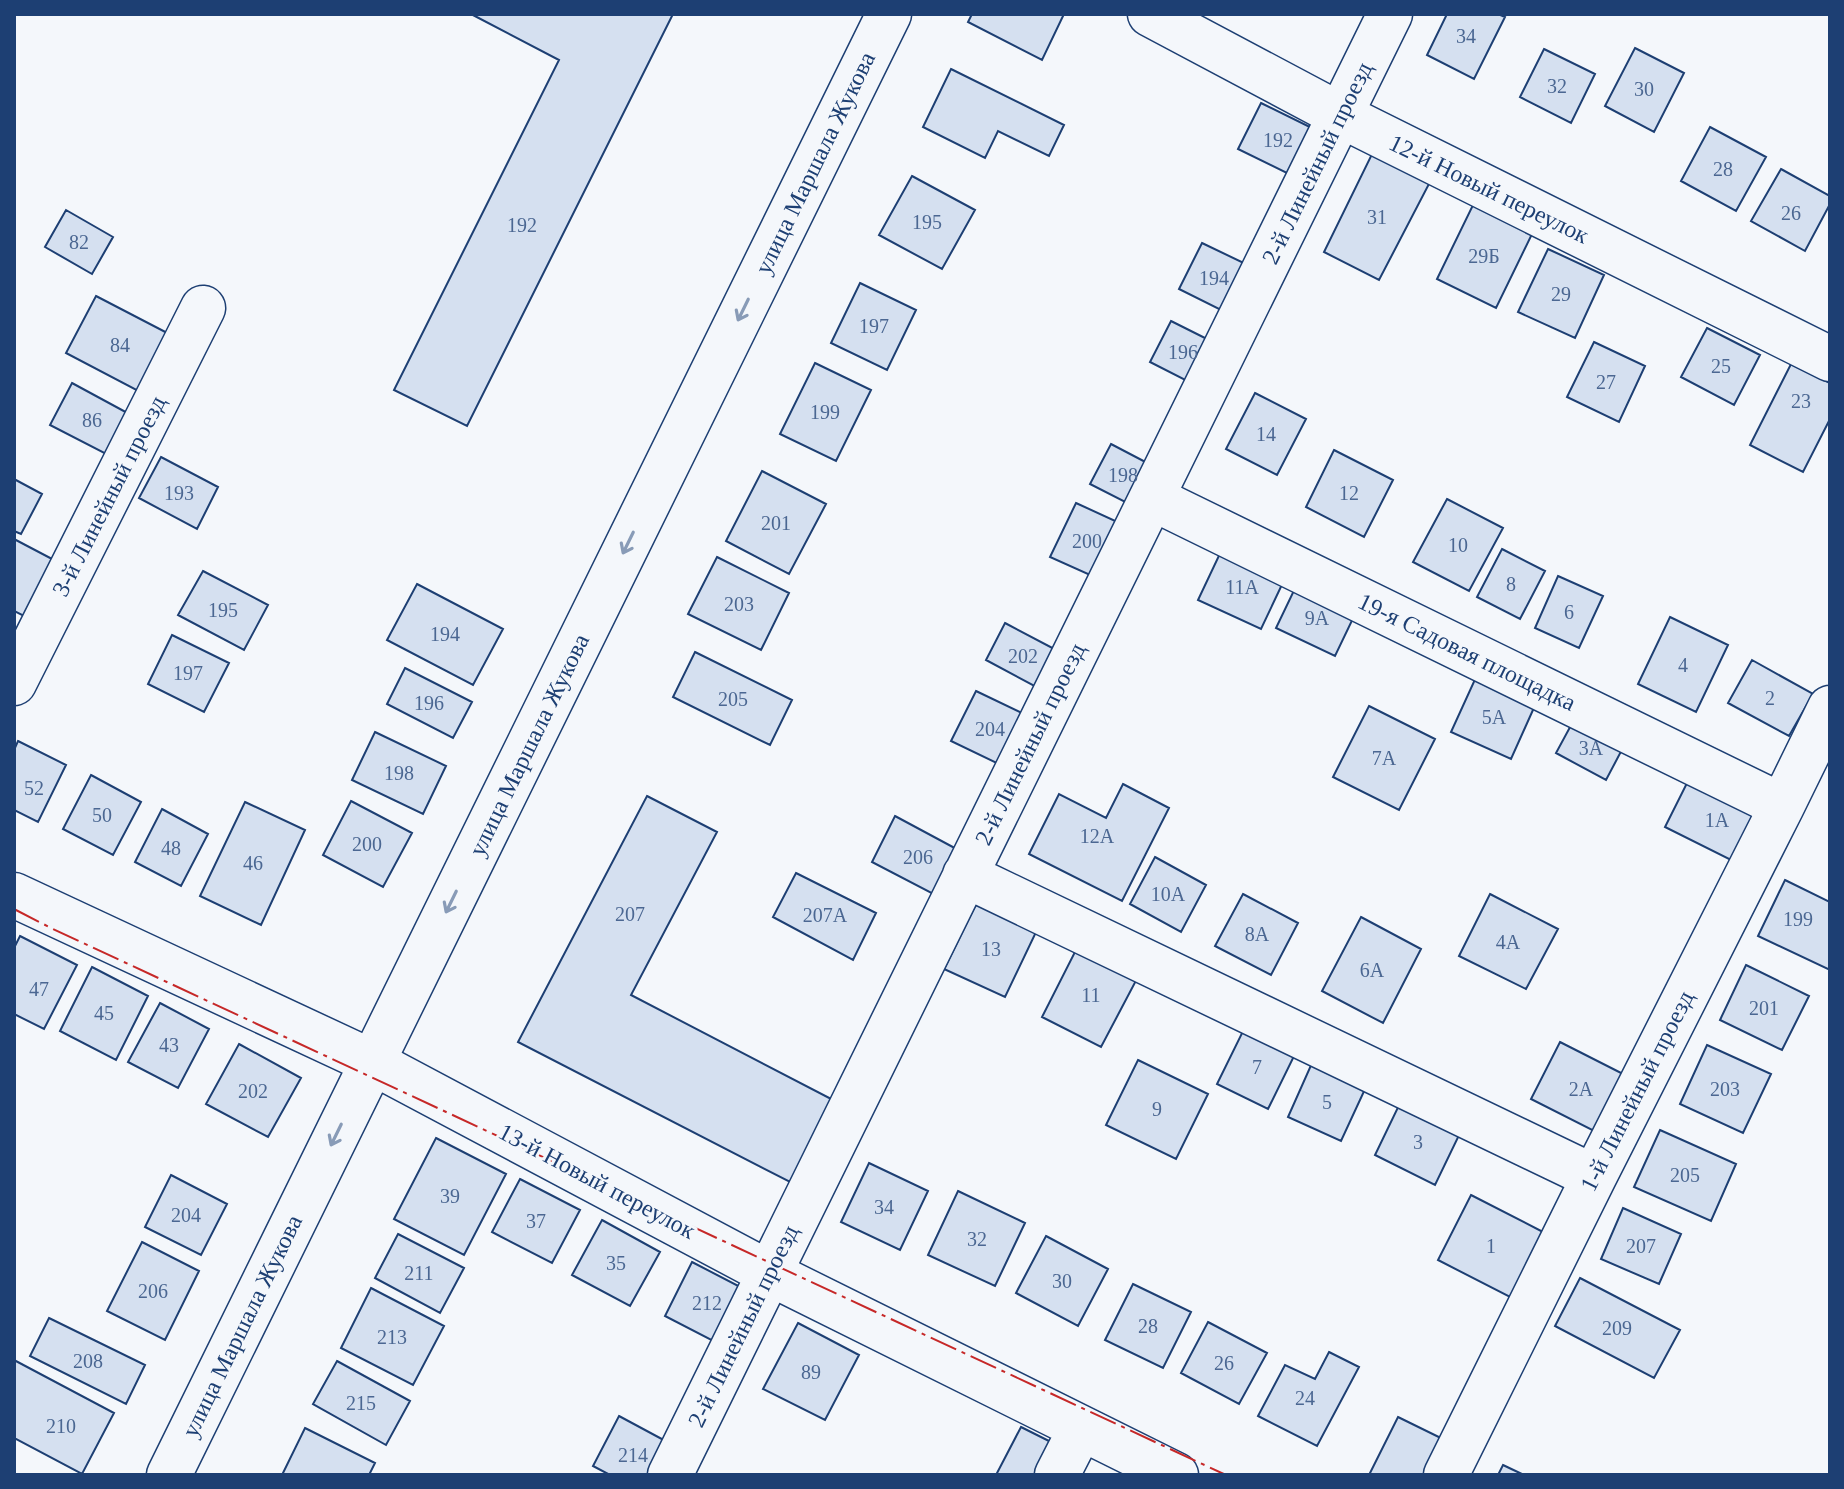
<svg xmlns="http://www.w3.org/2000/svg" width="1844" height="1489" viewBox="0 0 1844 1489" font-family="'Times New Roman',serif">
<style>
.building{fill:#d5e0f0;stroke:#1d3f73;stroke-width:2}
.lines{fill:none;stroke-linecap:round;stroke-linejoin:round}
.minor-casing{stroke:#1d3f73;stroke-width:47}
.major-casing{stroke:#1d3f73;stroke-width:47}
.minor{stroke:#f4f7fb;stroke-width:44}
.major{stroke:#f4f7fb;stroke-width:44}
.power{stroke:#c62828;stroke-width:2;stroke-dasharray:28 6 4 6;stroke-linecap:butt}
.oneway{stroke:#889bb7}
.labels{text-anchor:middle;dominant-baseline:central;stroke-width:6;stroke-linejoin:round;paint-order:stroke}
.number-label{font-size:20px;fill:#4b6792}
.street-label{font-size:24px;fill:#1d3f73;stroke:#f4f7fb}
</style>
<rect width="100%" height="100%" fill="#f4f7fb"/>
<path class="building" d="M471,14H673L467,426L394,390L559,60Z
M972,14H1064L1042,60L968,22Z
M1447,14H1498L1505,17L1474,79L1427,55Z
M1635,48L1684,73L1654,132L1605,106Z
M1544,49L1595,74L1571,123L1520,97Z
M951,69L1064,125L1049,156L998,131L985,158L923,127Z
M1261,103L1318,131L1295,177L1238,149Z
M1710,127L1766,157L1736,211L1681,181Z
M1373,152L1430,182L1379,280L1324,252Z
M1781,169L1830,196V204L1805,251L1751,221Z
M912,176L975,210L942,269L879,235Z
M1473,205L1532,234L1496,308L1437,279Z
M66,210L113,237L92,274L45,247Z
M1202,243L1250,266L1227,313L1179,289Z
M1548,249L1604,275L1575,338L1518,312Z
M860,283L916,310L887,370L831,343Z
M96,296L175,337L144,394L66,353Z
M1171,321L1215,343L1195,385L1150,362Z
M1707,328L1760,355L1734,405L1681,377Z
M1594,342L1645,366L1619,422L1567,397Z
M815,363L871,390L836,461L780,434Z
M1791,364L1830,383V419L1803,472L1750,445Z
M72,383L133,416L112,457L50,425Z
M1255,393L1306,419L1277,475L1226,449Z
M1111,444L1155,467L1135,507L1090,484Z
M1334,450L1393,480L1364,537L1306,507Z
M161,457L218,487L197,529L139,498Z
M762,471L826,504L789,574L726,541Z
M14,479L42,494L21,534L14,531Z
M1447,499L1503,528L1469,591L1413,562Z
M1076,503L1124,525L1099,579L1050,557Z
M14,539L54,560L24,616L14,611Z
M1224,545L1287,574L1261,629L1198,600Z
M1502,549L1545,571L1520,619L1477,597Z
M717,557L789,593L761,650L688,614Z
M203,571L268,605L244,650L178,615Z
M1558,576L1603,596L1579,648L1535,628Z
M1299,580L1358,608L1335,656L1276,628Z
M417,584L503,629L473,685L387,640Z
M1670,617L1728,645L1696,712L1638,684Z
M1005,623L1060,652L1040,689L986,660Z
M172,635L229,663L204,712L148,684Z
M695,652L792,700L770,745L673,697Z
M1752,660L1813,694L1789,736L1728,703Z
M405,668L472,702L453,738L387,704Z
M1477,675L1537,701L1511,759L1451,732Z
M976,691L1028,716L1003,766L951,741Z
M1369,706L1435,739L1399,810L1333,777Z
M1576,716L1626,742L1606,780L1556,753Z
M375,732L446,766L423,814L352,780Z
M18,741L66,765L38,822L14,810V750Z
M91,775L141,802L113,855L63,829Z
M1691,775L1769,814L1743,866L1665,827Z
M1123,784L1169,808L1122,901L1029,854L1059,794L1106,818Z
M647,796L717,832L631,995L837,1102L794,1184L518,1042Z
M351,801L412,833L383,887L323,855Z
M245,802L305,830L261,925L200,896Z
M162,809L208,834L181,886L135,862Z
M895,816L964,853L941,898L872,862Z
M1155,857L1206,885L1181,932L1130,904Z
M796,873L876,913L853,960L773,917Z
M1785,880L1830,902V970L1758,936Z
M1243,894L1298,923L1271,975L1215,946Z
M1490,894L1558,929L1526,989L1459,956Z
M977,902L1037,930L1005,997L944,969Z
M1361,917L1421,949L1383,1023L1322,991Z
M20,936L77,965L44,1029L14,1014V948Z
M1080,942L1140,973L1101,1047L1042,1017Z
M1746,965L1809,996L1782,1050L1720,1020Z
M92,967L148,996L116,1060L60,1031Z
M160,1003L209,1029L178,1088L128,1062Z
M1246,1025L1297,1050L1268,1109L1217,1084Z
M1560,1042L1631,1078L1602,1135L1531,1099Z
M239,1044L301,1078L268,1137L206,1104Z
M1707,1045L1771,1074L1743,1133L1680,1104Z
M1138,1060L1208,1094L1176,1159L1106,1125Z
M1312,1063L1366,1087L1341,1141L1288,1117Z
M1402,1099L1462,1129L1435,1185L1375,1155Z
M1660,1130L1736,1164L1711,1221L1634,1187Z
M436,1138L506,1174L464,1255L394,1219Z
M869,1163L928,1191L900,1250L841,1222Z
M171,1175L227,1204L201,1255L145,1227Z
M520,1179L580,1210L552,1263L492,1232Z
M958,1191L1025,1223L995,1286L928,1255Z
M1471,1195L1545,1233L1512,1298L1438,1260Z
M1623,1208L1681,1234L1659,1284L1601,1259Z
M602,1220L660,1252L630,1306L572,1275Z
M398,1234L464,1268L440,1313L375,1278Z
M1046,1236L1108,1269L1078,1326L1016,1293Z
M142,1242L199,1271L165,1340L107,1311Z
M692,1262L748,1291L721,1345L665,1316Z
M1580,1278L1680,1330L1654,1378L1555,1326Z
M1133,1284L1191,1312L1163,1368L1105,1340Z
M371,1288L444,1326L413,1385L341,1348Z
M49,1318L145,1365L126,1404L30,1356Z
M1208,1322L1267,1353L1239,1404L1181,1373Z
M798,1323L859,1355L825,1420L763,1389Z
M1329,1352L1359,1367L1317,1446L1258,1416L1285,1365L1315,1379Z
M14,1360L114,1413L82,1474L14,1438Z
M337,1361L410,1401L386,1445L313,1404Z
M619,1416L673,1445L658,1475H610L593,1466Z
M1398,1417L1449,1442L1432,1475H1369Z
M1021,1427L1061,1447L1047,1475H996Z
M305,1428L375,1463L369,1475H282Z
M1503,1465L1524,1475H1498Z"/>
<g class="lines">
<g class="minor-casing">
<path id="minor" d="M1150,14L1340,115L1830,359
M1152,498L1782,806
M14,683L203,308
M965,875L1594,1177
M14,895L372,1062L769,1273L1176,1475
M670,1475L1390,14
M1057,1475L1081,1428
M1446,1475L1594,1177L1782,806L1830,708"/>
</g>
<g class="major-casing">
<path id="major" d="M169,1475L889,14"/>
</g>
<use href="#minor" class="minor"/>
<use href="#major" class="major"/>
<path class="power" d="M14,909L53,929L1226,1475"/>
</g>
<defs><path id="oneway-shaft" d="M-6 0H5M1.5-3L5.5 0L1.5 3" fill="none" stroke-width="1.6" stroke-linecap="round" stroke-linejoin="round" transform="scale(2)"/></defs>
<g class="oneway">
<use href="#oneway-shaft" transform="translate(743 310) rotate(116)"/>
<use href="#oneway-shaft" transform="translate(628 543) rotate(116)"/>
<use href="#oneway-shaft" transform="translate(451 902) rotate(116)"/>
<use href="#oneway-shaft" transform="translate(336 1135) rotate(116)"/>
</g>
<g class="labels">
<g class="number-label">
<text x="1466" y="36">34</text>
<text x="1557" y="86">32</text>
<text x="1644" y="89">30</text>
<text x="1278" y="140">192</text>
<text x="1723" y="169">28</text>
<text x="1791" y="213">26</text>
<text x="1377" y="217">31</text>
<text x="927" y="222">195</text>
<text x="522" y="225">192</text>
<text x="79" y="242">82</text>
<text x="1484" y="256">29Б</text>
<text x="1214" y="278">194</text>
<text x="1561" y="294">29</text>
<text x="874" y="326">197</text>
<text x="120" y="345">84</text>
<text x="1183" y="352">196</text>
<text x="1721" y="366">25</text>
<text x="1606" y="382">27</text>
<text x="1801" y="401">23</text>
<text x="825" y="412">199</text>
<text x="92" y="420">86</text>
<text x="1266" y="434">14</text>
<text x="1123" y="475">198</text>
<text x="179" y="493">193</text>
<text x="1349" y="493">12</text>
<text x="776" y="523">201</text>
<text x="1087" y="541">200</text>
<text x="1458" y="545">10</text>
<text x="1511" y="584">8</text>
<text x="1242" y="587">11А</text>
<text x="739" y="604">203</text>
<text x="223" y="610">195</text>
<text x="1569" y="612">6</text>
<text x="1317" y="618">9А</text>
<text x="445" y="634">194</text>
<text x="1023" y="656">202</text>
<text x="1683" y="665">4</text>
<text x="188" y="673">197</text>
<text x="1770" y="698">2</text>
<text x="733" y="699">205</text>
<text x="429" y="703">196</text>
<text x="1494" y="717">5А</text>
<text x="990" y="729">204</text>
<text x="1591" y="748">3А</text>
<text x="1384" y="758">7А</text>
<text x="399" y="773">198</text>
<text x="34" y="788">52</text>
<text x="102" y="815">50</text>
<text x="1717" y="820">1А</text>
<text x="1097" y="836">12А</text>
<text x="367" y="844">200</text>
<text x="171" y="848">48</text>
<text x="918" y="857">206</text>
<text x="253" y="863">46</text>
<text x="1168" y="894">10А</text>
<text x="630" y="914">207</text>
<text x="825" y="915">207А</text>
<text x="1798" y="919">199</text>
<text x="1257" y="934">8А</text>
<text x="1508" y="942">4А</text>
<text x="991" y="949">13</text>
<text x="1372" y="970">6А</text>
<text x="39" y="989">47</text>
<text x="1091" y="995">11</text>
<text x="1764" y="1008">201</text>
<text x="104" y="1013">45</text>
<text x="169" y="1045">43</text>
<text x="1257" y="1067">7</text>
<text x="1581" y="1089">2А</text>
<text x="1725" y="1089">203</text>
<text x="253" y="1091">202</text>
<text x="1327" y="1102">5</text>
<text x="1157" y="1109">9</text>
<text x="1418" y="1142">3</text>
<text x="1685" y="1175">205</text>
<text x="450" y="1196">39</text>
<text x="884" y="1207">34</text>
<text x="186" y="1215">204</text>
<text x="536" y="1221">37</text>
<text x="977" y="1239">32</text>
<text x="1491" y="1246">1</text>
<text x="1641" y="1246">207</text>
<text x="616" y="1263">35</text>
<text x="419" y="1273">211</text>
<text x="1062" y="1281">30</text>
<text x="153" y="1291">206</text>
<text x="707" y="1303">212</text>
<text x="1148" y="1326">28</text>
<text x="1617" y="1328">209</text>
<text x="392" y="1337">213</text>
<text x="88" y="1361">208</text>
<text x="1224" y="1363">26</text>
<text x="811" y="1372">89</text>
<text x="1305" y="1398">24</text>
<text x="361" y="1403">215</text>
<text x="61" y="1426">210</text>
<text x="633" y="1455">214</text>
</g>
<g class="street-label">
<text transform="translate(815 163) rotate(-64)">улица Маршала Жукова</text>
<text transform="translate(1317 163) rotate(-64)">2-й Линейный проезд</text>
<text transform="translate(1489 189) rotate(26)">12-й Новый переулок</text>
<text transform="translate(109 496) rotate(-63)">3-й Линейный проезд</text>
<text transform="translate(1467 652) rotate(26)">19-я Садовая площадка</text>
<text transform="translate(1030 744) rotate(-64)">2-й Линейный проезд</text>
<text transform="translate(529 745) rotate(-64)">улица Маршала Жукова</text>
<text transform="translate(1637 1091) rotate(-63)">1-й Линейный проезд</text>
<text transform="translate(597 1181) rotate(28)">13-й Новый переулок</text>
<text transform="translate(242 1326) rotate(-64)">улица Маршала Жукова</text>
<text transform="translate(743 1326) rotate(-64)">2-й Линейный проезд</text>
</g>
</g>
<rect width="1844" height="1489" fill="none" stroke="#1d3f73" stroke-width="32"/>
</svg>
